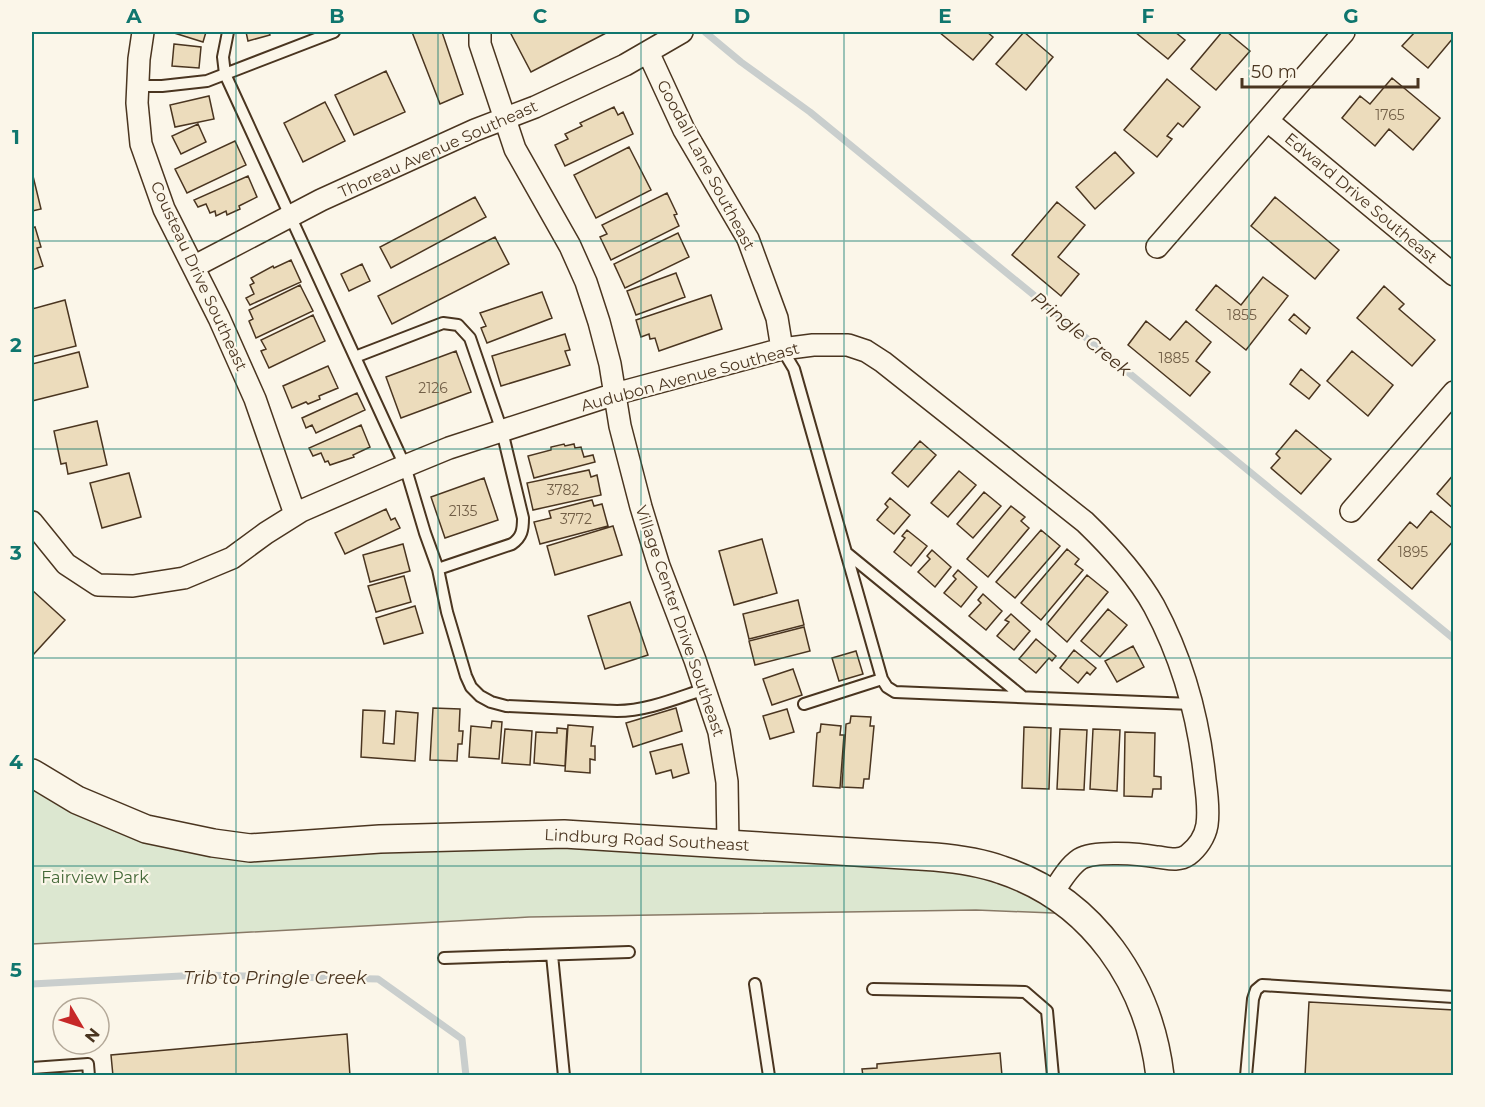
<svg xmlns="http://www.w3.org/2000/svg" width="1485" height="1107" viewBox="0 0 1485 1107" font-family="Montserrat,sans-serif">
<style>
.green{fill:#dce7d0;stroke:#887966;stroke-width:1.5}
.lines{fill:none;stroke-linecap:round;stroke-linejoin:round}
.stream{stroke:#c9cecd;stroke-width:7}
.building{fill:#ecdcbc;stroke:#4a3520;stroke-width:1.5}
.service-casing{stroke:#4a3520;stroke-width:14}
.minor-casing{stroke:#4a3520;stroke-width:24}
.tertiary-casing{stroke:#4a3520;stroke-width:30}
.service{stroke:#fbf6e9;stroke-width:10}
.minor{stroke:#fbf6e9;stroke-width:21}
.tertiary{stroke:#fbf6e9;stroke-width:27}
.grid{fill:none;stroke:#0f766e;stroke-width:1.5;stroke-opacity:0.55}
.labels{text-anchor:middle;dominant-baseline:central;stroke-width:4.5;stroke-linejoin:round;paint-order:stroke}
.number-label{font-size:14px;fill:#725f47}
.street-label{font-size:16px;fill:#4a3520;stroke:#fbf6e9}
.park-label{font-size:16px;fill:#436837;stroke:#fbf6e9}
.water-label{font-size:18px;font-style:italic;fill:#4a3520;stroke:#fbf6e9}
.neatline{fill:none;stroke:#0f766e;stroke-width:2}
.grid-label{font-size:20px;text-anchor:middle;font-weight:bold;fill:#0f766e}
</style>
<rect width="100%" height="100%" fill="#fbf6e9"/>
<path class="green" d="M32,773L213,843L380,839L935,857L1078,914L976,910L529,917L32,944Z"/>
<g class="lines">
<path class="stream" d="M705,32L741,62L810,112L1454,639
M32,984L200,975L378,979L462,1039L466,1076"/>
</g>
<path class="building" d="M171,32H206L203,42Z
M246,32H269L270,35L248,41Z
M412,32H442L463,94L440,104Z
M510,32H608L531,72Z
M939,32H987L993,37L973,60Z
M1024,32L1053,57L1026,90L996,64Z
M1135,32H1175L1185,40L1168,59Z
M1222,32H1227L1250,51L1216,90L1191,69Z
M1415,32H1454V37L1428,68L1402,46Z
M174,44L201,47L199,68L172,66Z
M386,71L405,112L354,135L335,95Z
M1392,78L1440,118L1413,150L1389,129L1375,146L1342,118L1360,96L1370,104Z
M1167,79L1200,107L1183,127L1178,123L1167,136L1172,139L1157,157L1124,130Z
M209,96L214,119L175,127L170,105Z
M325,102L345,141L303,162L284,123Z
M614,107L618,115L623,112L633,134L565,166L555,145L568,139L565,134L582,126L580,123Z
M198,124L206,142L181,154L172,136Z
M235,141L246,165L187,193L175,169Z
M629,147L651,190L596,218L574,175Z
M1115,152L1134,173L1095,209L1076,187Z
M32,172L41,209L32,211Z
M248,176L257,197L239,206L240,209L227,215L226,211L216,216L215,211L210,213L206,204L198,207L194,200Z
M667,193L677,214L674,215L679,226L611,260L600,237L607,234L602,225Z
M475,197L486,217L391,268L380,247Z
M1275,197L1339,250L1315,279L1251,226Z
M1057,202L1085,225L1058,257L1079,274L1061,296L1012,255Z
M35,227L41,247L37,248L43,266L32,270V228Z
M678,233L689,257L625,288L614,264Z
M495,237L509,264L392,324L378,296Z
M291,260L301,282L250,305L246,298L254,294L250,285L254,283L251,278L273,266L274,268Z
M362,264L370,281L349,291L341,274Z
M676,273L685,297L636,315L627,291Z
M1263,277L1288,296L1246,350L1196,310L1216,285L1241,305Z
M300,285L313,311L256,338L249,321L253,319L249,310Z
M1384,286L1404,304L1399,309L1435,340L1412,366L1357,318Z
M542,292L552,318L487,343L481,328L486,326L480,313Z
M711,295L722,329L659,351L655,338L650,339L649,334L641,337L636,320Z
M65,300L76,346L32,357V309Z
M1294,314L1310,328L1306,334L1289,320Z
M313,315L325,341L269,368L261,351L266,349L261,340Z
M1146,321L1170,340L1186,321L1211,342L1196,361L1210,372L1190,396L1128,345Z
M565,334L570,350L565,351L570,365L501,386L492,356Z
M456,351L471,392L401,418L386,377Z
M1352,351L1393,385L1368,416L1327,381Z
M79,352L88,387L32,401V364Z
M328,366L338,388L319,396L320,399L308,404L306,402L292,408L283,386Z
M1301,369L1320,385L1309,399L1290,384Z
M357,393L365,410L316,433L312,425L306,428L302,418Z
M97,421L107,465L68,474L66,463L61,464L54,431Z
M361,425L370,447L353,455L354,457L330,465L328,461L325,462L321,453L313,456L309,448Z
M1296,430L1331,459L1301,494L1271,468L1280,458L1276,454Z
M920,441L936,455L908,487L892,473Z
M564,444L565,446L574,444L575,448L581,447L584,457L593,455L595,462L534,478L528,456L551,450V447Z
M589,470L591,477L597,475L601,495L533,510L527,483Z
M959,471L976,485L948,517L931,503Z
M129,473L141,517L102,528L90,483Z
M1454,474V509L1437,494Z
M484,478L498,520L445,538L431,497Z
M984,492L1001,506L973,538L957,524Z
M890,498L910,515L894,534L877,520L888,507L885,504Z
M592,500L594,506L602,504L608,526L540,544L534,522L551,518L549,511Z
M1011,506L1025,517L1021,521L1029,528L988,577L967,559Z
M386,509L391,520L395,518L400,528L345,554L335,533Z
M1431,511L1454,530V540L1412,589L1378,560L1410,522L1417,528Z
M613,526L622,555L555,575L547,546Z
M907,530L927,546L911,566L894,552L905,538L902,536Z
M1041,530L1060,546L1015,598L996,582Z
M762,539L777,593L734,605L719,551Z
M403,544L410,571L370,582L363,555Z
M1067,549L1079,559L1075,564L1083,570L1041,620L1021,603Z
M932,550L951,567L935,587L918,572L930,559L927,556Z
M958,570L977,587L961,607L944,593L956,579L953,576Z
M1087,575L1108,592L1067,642L1047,624Z
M404,576L411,602L376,612L368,586Z
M32,590L65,620L32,656Z
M983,594L1002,611L986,630L969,616L981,603L978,600Z
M798,600L804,625L749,639L743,614Z
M630,602L648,655L605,669L588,616Z
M415,606L423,633L384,644L376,618Z
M1108,609L1127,625L1100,657L1081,641Z
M1011,614L1030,631L1014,650L997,636L1009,622L1005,620Z
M804,627L810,651L755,665L749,641Z
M1036,639L1056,656L1052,661L1049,658L1036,673L1019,659Z
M1133,646L1144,667L1117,682L1105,661Z
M1074,650L1096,668L1090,675L1087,672L1078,683L1060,668Z
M856,651L863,674L839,681L832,658Z
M793,669L802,695L772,705L763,679Z
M433,708L460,709L459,731H463L462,744H458L457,761L430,760Z
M676,708L682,731L633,747L626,723Z
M787,709L794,732L770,739L763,716Z
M363,710L385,711L383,743L394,744L396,711L418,713L415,761L361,757Z
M851,716L871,717L870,726H874L869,779H864L863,788L842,787L846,724L850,723Z
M492,721L502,722L499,759L469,757L471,726L491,728Z
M821,724L841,726L840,735H844L840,788L813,786L817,733L820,732Z
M568,725L593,727L591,746H595V760L590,759V773L565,771Z
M1024,727L1051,728L1049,789L1022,788Z
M557,728L567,729L565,766L534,763L536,732L557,733Z
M505,729L532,731L530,765L502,763Z
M1060,729L1087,730L1084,790L1057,789Z
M1093,729L1120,730L1117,791L1090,789Z
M1125,732L1155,733L1154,776L1161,777V789H1153L1152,797L1124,796Z
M682,744L689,773L673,778L671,770L656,774L650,752Z
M1309,1002L1454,1010V1076H1305Z
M347,1034L350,1076H113L111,1055Z
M1000,1053L1002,1076H863L862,1069L877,1068V1064Z"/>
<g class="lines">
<g class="service-casing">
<path id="service" d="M228,32L223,57L225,74L405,466L425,533L438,569L447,612L466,676L471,687L480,696L491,702L506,706L617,711C647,711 677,698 705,689
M138,86H162L207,81L334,32
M782,349L794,369L882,679L887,687L895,692L1192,704
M355,357L443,323L458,325L470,338L502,431L523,518C523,530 522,537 512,544L438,569
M848,554L1023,697
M804,704L882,679
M552,955L564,1076
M444,958L629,952
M755,984L769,1076
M873,989L1025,992L1047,1011L1053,1076
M32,1068L88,1064L89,1076
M1246,1076L1253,999L1256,990L1262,985L1454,997"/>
</g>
<g class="minor-casing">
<path id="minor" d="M143,32L139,59L137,103L141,144L164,209L219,318L255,399L295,514
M480,32V44L515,149L570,246L586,282L599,322L610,364L620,426L641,507L659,566L695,660L719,732L727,782L728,844
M648,52L684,130L748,239L777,318L782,349
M1268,121L1454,275
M1157,247L1344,32
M195,266L321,200L475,130L535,107L625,65L682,32
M1351,511L1454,392
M32,522L66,564L98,585L133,586L184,578L232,558L266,533L301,511L393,471L449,448L615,394L782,349L813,345H848L866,351L883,362L1085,522C1111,547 1136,574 1154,606C1183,660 1199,719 1205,780C1207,794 1209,811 1207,825C1205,837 1197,848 1188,855C1178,862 1167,858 1157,857C1140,854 1095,850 1080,859C1068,867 1060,882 1052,894"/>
</g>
<g class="tertiary-casing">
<path id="tertiary" d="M32,773L77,800L146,829L213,843L250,848L380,839L564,834L935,857C958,859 980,862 1002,870C1093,900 1149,983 1160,1076"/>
</g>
<use href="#service" class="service"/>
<use href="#minor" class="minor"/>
<use href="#tertiary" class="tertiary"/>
</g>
<path class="grid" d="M236,32V1076M438,32V1076M641,32V1076M844,32V1076M1047,32V1076M1249,32V1076M32,241H1454M32,449H1454M32,658H1454M32,866H1454"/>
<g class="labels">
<g class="number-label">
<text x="1390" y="115">1765</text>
<text x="1242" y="315">1855</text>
<text x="1174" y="358">1885</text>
<text x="433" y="388">2126</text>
<text x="563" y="490">3782</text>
<text x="463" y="511">2135</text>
<text x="576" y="519">3772</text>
<text x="1413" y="552">1895</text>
</g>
<g class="street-label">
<text transform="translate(438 149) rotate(-24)">Thoreau Avenue Southeast</text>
<text transform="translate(706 165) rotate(62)">Goodall Lane Southeast</text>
<text transform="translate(1361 198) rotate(40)">Edward Drive Southeast</text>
<text transform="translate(199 276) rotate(65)">Cousteau Drive Southeast</text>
<text transform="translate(690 377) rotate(-15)">Audubon Avenue Southeast</text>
<text transform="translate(680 621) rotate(71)">Village Center Drive Southeast</text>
<text transform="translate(647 840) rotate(3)">Lindburg Road Southeast</text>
</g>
<g class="park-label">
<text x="95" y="877">Fairview Park</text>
</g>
<g class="water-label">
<text transform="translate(1081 334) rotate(39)">Pringle Creek</text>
<text x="275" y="978">Trib to Pringle Creek</text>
</g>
</g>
<rect width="1485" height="1107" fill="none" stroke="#fbf6e9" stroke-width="66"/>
<g transform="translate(81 1026) rotate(129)"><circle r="28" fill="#fbf6e9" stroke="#b4a999" stroke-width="1.5"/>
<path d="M0-4.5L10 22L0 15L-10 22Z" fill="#c62828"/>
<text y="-9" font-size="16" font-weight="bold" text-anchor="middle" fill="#4a3520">N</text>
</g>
<path d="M1242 78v9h176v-9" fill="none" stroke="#4a3520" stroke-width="3"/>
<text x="1251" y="78" font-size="18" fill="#4a3520" stroke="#fbf6e9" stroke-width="4.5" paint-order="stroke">50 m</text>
<rect x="33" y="33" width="1419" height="1041" class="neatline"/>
<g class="grid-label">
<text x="134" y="23">A</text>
<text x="337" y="23">B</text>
<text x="540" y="23">C</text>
<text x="742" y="23">D</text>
<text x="945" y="23">E</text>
<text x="1148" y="23">F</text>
<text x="1351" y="23">G</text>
<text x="16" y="144">1</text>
<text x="16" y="352">2</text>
<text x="16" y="560">3</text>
<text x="16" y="769">4</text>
<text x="16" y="977">5</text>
</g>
</svg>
